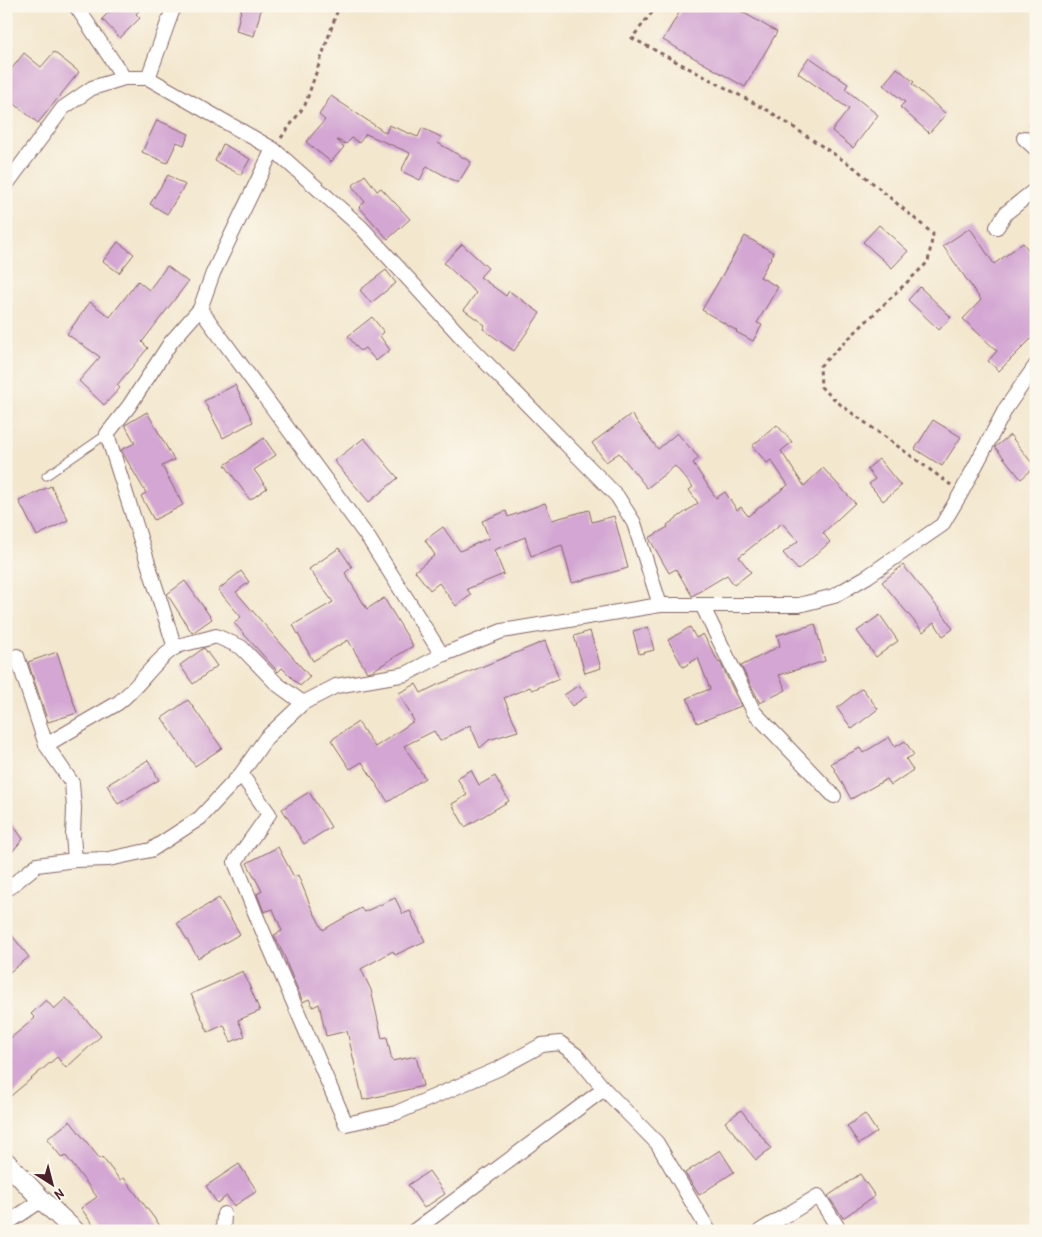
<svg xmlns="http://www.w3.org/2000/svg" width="1042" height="1237" viewBox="0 0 1042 1237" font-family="'Patrick Hand',sans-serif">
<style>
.building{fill:#d3a6d3}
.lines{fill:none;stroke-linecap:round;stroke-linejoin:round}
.lane-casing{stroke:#856564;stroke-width:9}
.street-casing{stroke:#856564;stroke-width:16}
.secondary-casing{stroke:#856564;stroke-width:21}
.path{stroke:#856564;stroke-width:3;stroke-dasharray:4 4;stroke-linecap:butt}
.lane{stroke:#fff;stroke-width:7}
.street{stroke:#fff;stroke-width:14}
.secondary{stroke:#fff;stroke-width:19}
</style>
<rect width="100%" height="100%" fill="#fbf7ec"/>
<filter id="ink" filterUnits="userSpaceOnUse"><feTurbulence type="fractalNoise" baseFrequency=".02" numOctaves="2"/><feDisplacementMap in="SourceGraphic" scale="10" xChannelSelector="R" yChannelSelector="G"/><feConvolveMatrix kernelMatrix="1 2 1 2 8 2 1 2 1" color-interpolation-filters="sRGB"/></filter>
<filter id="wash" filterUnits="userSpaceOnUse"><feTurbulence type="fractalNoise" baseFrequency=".0096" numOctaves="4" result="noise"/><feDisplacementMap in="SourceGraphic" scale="20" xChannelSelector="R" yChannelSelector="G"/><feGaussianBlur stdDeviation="1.12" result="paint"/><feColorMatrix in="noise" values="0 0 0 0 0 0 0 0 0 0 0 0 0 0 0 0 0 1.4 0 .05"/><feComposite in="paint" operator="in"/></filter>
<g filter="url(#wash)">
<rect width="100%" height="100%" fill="#f3e7ce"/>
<g id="blocks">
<path class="building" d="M115,6H143L136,14L140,18L120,38L102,19Z
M242,6H262L254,36L236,31Z
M683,6H732L777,32L745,87L663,40Z
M54,52L79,72L38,123L6,97V76L24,53L41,67Z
M809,57L848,84L845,89L878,115L853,148L832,131L849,109L798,73Z
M897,68L914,82L912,84L946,114L929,133L900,107L905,102L883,85Z
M331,96L386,133L389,125L418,137L422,128L441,137L438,143L471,162L458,183L427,166L420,180L401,171L410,153L366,134L359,143L352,138L346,144L337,140L344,147L331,162L306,142L325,120L319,115Z
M157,120L189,134L184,145L177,142L167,163L142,152Z
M223,144L250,159L241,175L215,161Z
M168,175L185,185L167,214L150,204Z
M365,175L377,191L381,188L410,219L388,239L359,207L365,202L352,186Z
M879,225L908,251L892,268L863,242Z
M970,228L994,264L1023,243L1036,260V334L999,371L988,361L997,351L963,319L981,300L943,246Z
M745,236L774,253L760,277L778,287L757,323L762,325L753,341L736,332L737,331L702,310Z
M118,242L134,254L119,273L103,261Z
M462,244L488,268L480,277L506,296L509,291L540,313L514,351L483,329L485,325L464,310L476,293L444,263Z
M167,266L188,282L142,342L148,348L117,385L120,388L104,405L79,381L100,357L67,334L90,302L110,317L138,281L149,290Z
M386,270L396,283L371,303L360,290Z
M920,287L951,317L939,330L908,300Z
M372,317L384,332L380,336L390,350L376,361L365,348L360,351L348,336Z
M235,385L253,422L223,438L204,401Z
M147,412L174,460L162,466L183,505L154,520L141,496L146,493L121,450L135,443L125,425Z
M631,414L658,449L677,433L699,458L693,463L716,498L725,492L737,510L741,507L748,516L788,485L771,460L767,463L752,446L777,425L792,442L781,451L804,486L823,468L855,503L823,533L830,542L798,570L783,553L798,541L782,523L739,557L751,572L734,585L727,575L692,596L676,569L669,573L649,538L668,527L667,525L698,503L689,490L693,487L675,466L647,488L619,453L606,462L592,443Z
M933,420L961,437L942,466L915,449Z
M1010,435L1035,467L1021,479L995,447Z
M264,438L276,455L254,470L267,488L250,500L225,465Z
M364,438L398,478L369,502L334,461Z
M879,459L901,486L883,501L869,484L875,479L867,469Z
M51,486L68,520L37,536L19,501Z
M545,503L552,520L589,510L592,522L614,516L628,568L572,583L562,545L531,556L525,537L494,550L504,574L467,589L471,595L456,606L439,583L430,590L415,571L435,555L425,540L443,527L460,551L489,538L482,521L506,511L508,517Z
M339,548L352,567L345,573L367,609L384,598L413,646L372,671L367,672L348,640L313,661L293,625L333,602L309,569Z
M903,565L944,615L953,629L943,636L934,622L923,632L882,582Z
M241,571L249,582L236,592L310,677L300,686L282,668L278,672L234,623L241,617L218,590Z
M185,581L212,619L192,633L167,594Z
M880,615L898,641L876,657L857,631Z
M815,624L825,661L779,675L786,690L760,703L741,666L780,646L777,635Z
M648,627L654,650L639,654L633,631Z
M690,627L696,638L703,634L719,663L720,662L741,706L697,723L687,698L710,689L698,658L683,667L668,640Z
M590,631L601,668L585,673L574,636Z
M545,641L559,679L532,690L530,687L504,698L518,731L489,740L480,748L470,725L440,741L434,731L404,746L425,778L388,802L362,762L350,769L331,740L358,722L375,747L414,721L399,693L416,684L421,693L437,685Z
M204,648L217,666L193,684L180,665Z
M57,652L77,713L48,722L28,662Z
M579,685L587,696L572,706L564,695Z
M862,688L878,709L852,729L837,708Z
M188,700L222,748L195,766L162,718Z
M889,737L895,747L905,741L914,755L906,759L913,770L891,785L887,779L851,799L831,763L860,748L863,753Z
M148,760L159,780L118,804L107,785Z
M471,770L479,785L495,776L509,801L465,827L452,804L467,795L457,778Z
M309,792L331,827L304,844L282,809Z
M6,815L23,839L6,859Z
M278,847L294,877L298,875L311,907L323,930L361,908L364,912L395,898L403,914L410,911L425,941L395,955L393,951L361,969L371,990L382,1038L387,1037L392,1061L416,1056L423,1086L363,1100L347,1031L326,1036L319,1004L313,1007L309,999L303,1002L286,962H287L274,935L282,931L273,909L264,912L257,894L262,891L247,863Z
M219,898L240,934L198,958L177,923Z
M6,928L29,957L6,975Z
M243,971L260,1011L238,1020L245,1036L231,1042L224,1025L208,1032L191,994Z
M66,998L101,1036L66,1068L57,1057L6,1100V1042L35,1018L31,1014L46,1000L54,1009Z
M741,1110L771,1148L756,1160L725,1122Z
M865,1114L877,1132L859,1144L847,1126Z
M70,1121L100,1159L102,1157L120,1180L124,1178L164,1231H97L81,1208L97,1197L66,1156L62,1158L47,1139Z
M720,1150L734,1172L699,1195L685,1173Z
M239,1164L257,1191L234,1206L227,1196L217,1203L206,1186Z
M429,1171L445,1194L424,1208L408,1185Z
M860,1174L875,1196L843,1218L828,1196Z"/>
</g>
</g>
<g filter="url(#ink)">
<use href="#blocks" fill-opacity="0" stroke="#856564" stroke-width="1"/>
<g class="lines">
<g class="lane-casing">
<path id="lane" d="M46,476L107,434"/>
</g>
<g class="street-casing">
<path id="street" d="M76,6L124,78
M148,78L174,6
M1024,138L1036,149
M273,149L213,273L200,309L369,539L442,655
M6,185L63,108L92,88L124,78H148L273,149L361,227L466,342L617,496L634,523L660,605
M997,227L1006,213L1036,189
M702,605L754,712L834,796
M175,648L107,434L129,406L171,342L200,309
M17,656L46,745L72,783L74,808L73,835L75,860
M46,745L118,703C138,688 152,663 174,648C182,643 206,640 216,636L241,647L277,684L303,703
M241,774L269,814L235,862L258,920L346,1124L396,1113L498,1069L542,1045L560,1043L576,1055L604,1089L657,1143L709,1231
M6,890L37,865L75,860L109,859L151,850L200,818L241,774L266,738L303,703L336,686L406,674L442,655L502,631L660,605H799L834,596L868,576L942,525L961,493L1006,408L1036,365
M6,1224L42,1200
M223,1231L224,1214
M414,1231L604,1089
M760,1231L818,1196L840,1231"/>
</g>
<g class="secondary-casing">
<path id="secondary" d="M6,1162L42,1200L75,1231"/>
</g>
<path class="path" d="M657,6L632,38L769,111L855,168L933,234L928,262L820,366L821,387L841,405L951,485
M1030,126L1036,116
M281,138L305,105L339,6
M1027,1231L1036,1225"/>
<use href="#lane" class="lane"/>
<use href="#street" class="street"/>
<use href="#secondary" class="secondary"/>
</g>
</g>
<rect width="1042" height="1237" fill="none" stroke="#fbf7ec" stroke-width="25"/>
<g transform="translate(52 1184) rotate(144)" stroke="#fbf7ec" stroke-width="4" paint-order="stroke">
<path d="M0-4L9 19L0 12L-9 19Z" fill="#4a1f2b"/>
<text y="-8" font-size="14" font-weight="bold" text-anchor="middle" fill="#4a1f2b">N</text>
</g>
</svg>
